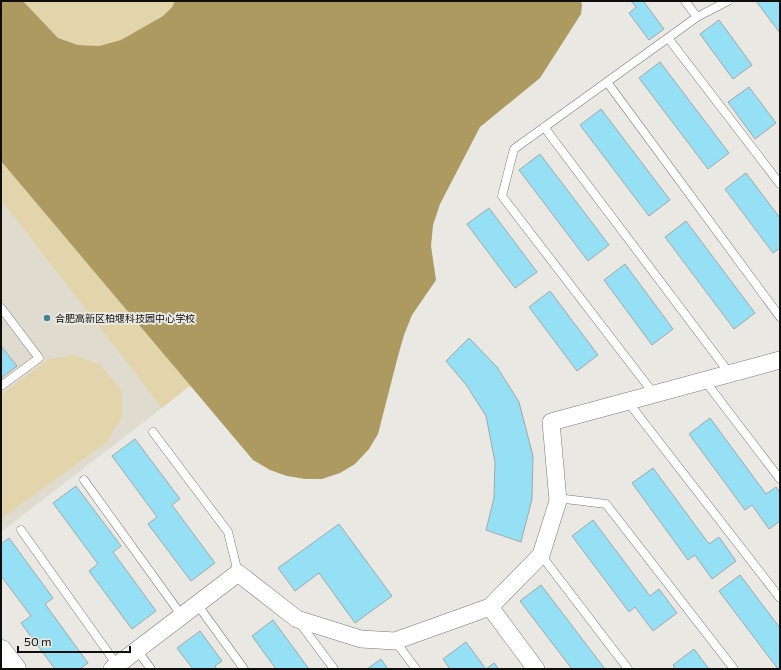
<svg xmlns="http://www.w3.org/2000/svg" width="781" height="670" viewBox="0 0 781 670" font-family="Commissioner,'Noto Sans SC',sans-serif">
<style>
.built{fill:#dfdbce}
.green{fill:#e2d5ab}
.water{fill:#ac9a61}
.building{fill:#96e0f6;stroke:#a0a7a9}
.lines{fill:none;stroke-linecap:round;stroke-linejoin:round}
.lane-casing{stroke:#7b7974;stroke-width:9}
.street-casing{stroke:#7b7974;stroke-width:18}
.secondary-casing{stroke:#7b7974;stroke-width:23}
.lane{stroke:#fff;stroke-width:8}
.street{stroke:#fff;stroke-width:17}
.secondary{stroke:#fff;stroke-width:22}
.poi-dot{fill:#418294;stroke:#eae8e2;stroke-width:1.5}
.labels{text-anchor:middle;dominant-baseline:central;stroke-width:4;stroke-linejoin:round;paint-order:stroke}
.poi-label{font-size:10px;fill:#0e0e0c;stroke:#eae8e2;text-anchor:start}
</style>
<rect width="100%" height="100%" fill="#eae8e2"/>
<path class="built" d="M1,200L162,408L1,532Z"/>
<path class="green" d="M23,1H175L172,7L163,16L121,40L99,46L78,45L58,38Z
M1,161L191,385L162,408L1,200Z
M73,355L99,364L122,391V417L107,442L1,519V395L49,359Z"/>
<path class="water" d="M1,1H23L58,38L78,45L99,46L121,40L163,16L172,7L175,1H581L582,5L581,14L540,78L480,127L440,204L433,225L431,246L436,280L412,315L404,335L398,356L378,434L369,449L355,464L340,473L322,479H305L287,476L270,470L253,460L1,161Z"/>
<path class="building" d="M631,1H644V2L664,29L649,40L629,13L636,7Z
M756,1H780V33Z
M719,20L752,65L733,79L700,34Z
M660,62L729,153L708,169L639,78Z
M749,87L776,123L755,139L728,102Z
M601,109L670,200L649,216L580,125Z
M540,154L609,245L588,261L519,170Z
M746,173L780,218V248L773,253L725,189Z
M489,208L537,272L515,288L467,224Z
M686,221L755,313L734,329L665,237Z
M625,264L673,329L652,345L604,280Z
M550,291L598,355L577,371L529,307Z
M469,338L497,367L519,402L533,456L532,499L521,542L486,530L494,498L495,462L486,416L467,386L446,361Z
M1,346L17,366L1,378Z
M710,418L766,494L776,487L780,493V521L769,529L752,505L745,510L689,434Z
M135,439L180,499L172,505L215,563L191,581L148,524L157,517L112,456Z
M653,468L709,544L719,537L736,561L712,579L695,555L688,560L632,483Z
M76,486L121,546L113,552L156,611L132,629L89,571L98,564L53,503Z
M593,520L650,596L659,589L677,613L653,631L635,607L629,612L572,536Z
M339,524L392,596L355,623L319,573L295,591L278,568Z
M9,538L53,598L45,604L88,663L80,669H55L21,623L31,616L1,576V544Z
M740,575L780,628V669H778L719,591Z
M541,585L605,669H572L520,601Z
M273,620L309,669H276L252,636Z
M200,631L222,661L215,666L217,669H193L177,648Z
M466,642L486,669L494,663L499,669H450L443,659Z
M694,649L709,669H675L673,665Z
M381,659L388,669H367Z"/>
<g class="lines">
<g class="lane-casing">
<path id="lane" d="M697,17L728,1
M668,38L780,184
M607,82L780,317
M544,127L730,374
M1,308L39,358L1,386
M705,381L780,479
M654,394L502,196L514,149L697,17L685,1
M628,402L780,598
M153,432L228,532L238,573
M84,480L182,616
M557,498L606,504L734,669
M21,530L117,665
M541,555L628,669
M197,604L244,669
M299,622L334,669
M395,641L416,669
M137,650L151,669"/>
</g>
<g class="street-casing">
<path id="street" d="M490,607L536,669
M112,669L238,573L297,619L361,639L395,641L490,607L541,555L558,501L551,422L780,360"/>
</g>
<g class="secondary-casing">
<path id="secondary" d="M1,651L15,669"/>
</g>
<use href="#lane" class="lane"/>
<use href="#street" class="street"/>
<use href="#secondary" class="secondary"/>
</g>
<circle class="poi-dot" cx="47" cy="318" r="4"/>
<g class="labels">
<g class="poi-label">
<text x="55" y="318">合肥高新区柏堰科技园中心学校</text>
</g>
</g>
<rect width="781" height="670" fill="none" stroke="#0e0e0c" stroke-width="4"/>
<path d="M18 646v6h112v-6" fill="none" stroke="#0e0e0c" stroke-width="2"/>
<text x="24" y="646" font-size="12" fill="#0e0e0c" stroke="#eae8e2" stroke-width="3" paint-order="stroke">50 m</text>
</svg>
